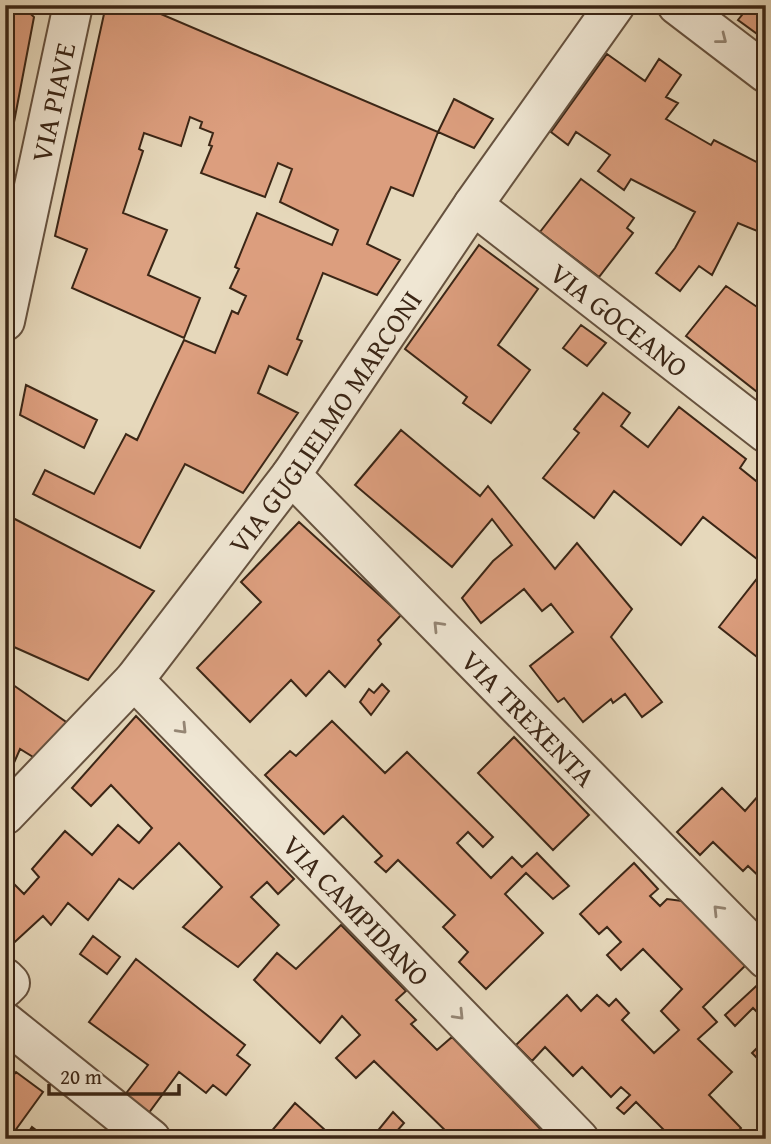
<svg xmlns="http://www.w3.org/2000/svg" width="771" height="1144" viewBox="0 0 771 1144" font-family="'Gentium Book Plus',serif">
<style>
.building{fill:#dc9e7e;stroke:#3b2616;stroke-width:2}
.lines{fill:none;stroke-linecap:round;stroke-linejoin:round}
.street-casing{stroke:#66523f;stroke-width:42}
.street{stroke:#efe6d3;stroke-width:38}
.oneway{stroke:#958674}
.labels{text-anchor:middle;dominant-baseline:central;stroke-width:5;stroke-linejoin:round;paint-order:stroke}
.street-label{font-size:28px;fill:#3b2616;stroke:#efe6d3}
</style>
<rect width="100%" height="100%" fill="#e6d8bb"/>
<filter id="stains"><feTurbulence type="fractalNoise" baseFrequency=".00286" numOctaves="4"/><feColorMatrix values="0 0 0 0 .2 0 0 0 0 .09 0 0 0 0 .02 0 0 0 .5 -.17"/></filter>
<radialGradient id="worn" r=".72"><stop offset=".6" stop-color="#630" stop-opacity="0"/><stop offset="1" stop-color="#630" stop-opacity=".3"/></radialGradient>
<path class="building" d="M5,5H21L34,17L7,159Z
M106,5H151L149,9L438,132L413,196L391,187L367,244L400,260L377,295L323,273L297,339L302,341L287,375L269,366L258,393L298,413L243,493L185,464L140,548L33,494L45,470L94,494L126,434L137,440L184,340L215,353L232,311L238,314L246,296L230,288L239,269L235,267L257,213L332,245L338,230L280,202L292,169L278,163L265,197L201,173L212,146L209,145L213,133L200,128L202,122L190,117L181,146L144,133L139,149L143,151L123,213L167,230L148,275L200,298L184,338L72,288L87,249L55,236Z
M750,5H766L764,39L738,20Z
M607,54L645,81L659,59L681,75L666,97L678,103L666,119L711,145L714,140L766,167V224L762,233L738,223L712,275L699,266L680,291L656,273L675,248L695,212L631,179L624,190L598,171L610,155L576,132L568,145L551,132Z
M454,99L493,119L474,148L438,132Z
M581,179L634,218L627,228L633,233L599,277L540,232Z
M479,245L538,289L498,345L530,370L491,423L463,403L467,397L405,349Z
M726,286L766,313V388L761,395L686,336Z
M581,325L606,343L587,366L563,348Z
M26,385L97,420L84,448L20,415Z
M603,393L630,413L621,426L648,447L679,407L746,459L740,468L766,489V566L703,517L681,545L614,491L594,518L543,478L579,433L574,429Z
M401,430L480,496L488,486L555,569L577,543L632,609L611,637L662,702L642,717L625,694L613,703L611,699L583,722L564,698L558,702L530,666L573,632L551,604L542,611L524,589L481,623L462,598L493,561L512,545L492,519L452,567L355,485Z
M9,516L154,591L88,680L5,643V533Z
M299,522L401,615L378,640L381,644L345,687L329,671L306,696L291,680L250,722L197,668L261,602L241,582Z
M766,567V664L719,627Z
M6,680L69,724L38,760L20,749L10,772L5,768Z
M382,684L389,691L371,715L360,702L369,689L374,693Z
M136,716L294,879L278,894L267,882L251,897L279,925L238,967L183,927L222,887L179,843L133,889L119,879L88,920L68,903L51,925L43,916L5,951V875L24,894L39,877L32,869L65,831L92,855L118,825L139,843L152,828L111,785L91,806L72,788Z
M332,721L385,773L407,752L493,837L483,847L468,832L457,843L491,878L512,857L522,867L537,853L569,886L553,899L526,873L505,894L543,933L486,989L459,962L468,952L443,927L455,915L398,860L386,872L375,862L382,856L343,816L324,834L265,775L290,751L296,756Z
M514,737L589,815L553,850L478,773Z
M722,788L745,811L758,796L766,802V883L748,866L743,871L713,842L700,855L677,832Z
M634,863L658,889L650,896L660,906L667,899L690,902L749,962L703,1007L717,1022L698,1039L732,1072L709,1095L741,1128L735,1135L739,1139H664L668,1134L636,1102L624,1114L617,1108L630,1095L621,1087L611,1097L582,1067L573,1076L545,1047L532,1061L516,1045L567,995L581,1011L597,995L609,1006L616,999L629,1013L622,1020L654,1053L679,1030L661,1011L682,989L643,949L621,970L607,955L621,942L607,927L599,934L580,914Z
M341,925L406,991L396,1000L416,1020L411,1024L437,1050L452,1037L550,1139H454L374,1061L356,1078L336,1058L360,1035L342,1016L320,1043L254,980L277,953L296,969Z
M93,936L120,957L107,974L80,954Z
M136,959L245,1045L237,1055L250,1065L226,1095L213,1085L206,1093L179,1072L148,1114L124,1096L148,1065L89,1022Z
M765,978L766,1021L753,1008L735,1026L725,1015Z
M766,1039V1067L752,1053Z
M16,1072L43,1092L9,1139H5V1085Z
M295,1103L335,1139H265Z
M393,1112L404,1123L390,1139H371Z
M32,1127L48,1139H24Z"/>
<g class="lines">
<g class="street-casing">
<g id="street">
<path d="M677,5L766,73"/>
<path id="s1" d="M473,205L766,433"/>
<path id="s2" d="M5,321L73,5"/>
<path id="s3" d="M291,475L766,959"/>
<path id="s4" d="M134,680L579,1139"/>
<path id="s5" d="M5,815L134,680L291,475L473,205L615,5"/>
<path d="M5,978L10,983L5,988"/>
<path d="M5,1022L151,1139"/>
</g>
</g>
<use href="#street" class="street"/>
</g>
<defs><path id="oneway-chevron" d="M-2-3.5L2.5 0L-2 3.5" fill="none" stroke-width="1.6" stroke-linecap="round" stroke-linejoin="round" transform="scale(1.75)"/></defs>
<g class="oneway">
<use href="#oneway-chevron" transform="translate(722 39) rotate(38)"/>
<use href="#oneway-chevron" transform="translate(438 626) rotate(-134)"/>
<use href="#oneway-chevron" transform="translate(182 729) rotate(46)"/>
<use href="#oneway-chevron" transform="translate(718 910) rotate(-134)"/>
<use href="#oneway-chevron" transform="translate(459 1015) rotate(46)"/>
</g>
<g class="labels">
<g class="street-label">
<text stroke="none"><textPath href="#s2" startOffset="224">VIA PIAVE</textPath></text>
<text stroke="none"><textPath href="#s1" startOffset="186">VIA GOCEANO</textPath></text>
<text stroke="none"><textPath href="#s5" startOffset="508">VIA GUGLIELMO MARCONI</textPath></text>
<text stroke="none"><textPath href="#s3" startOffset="340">VIA TREXENTA</textPath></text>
<text stroke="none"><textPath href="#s4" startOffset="320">VIA CAMPIDANO</textPath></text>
</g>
</g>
<rect width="771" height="1144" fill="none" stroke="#e6d8bb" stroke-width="28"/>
<rect x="7" y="7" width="757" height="1130" fill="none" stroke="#3b2616" stroke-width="3.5"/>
<rect x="14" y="14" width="743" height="1116" fill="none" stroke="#3b2616" stroke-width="2"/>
<path d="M49 1084v10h130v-10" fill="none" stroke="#3b2616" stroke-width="3.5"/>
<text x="60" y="1084" font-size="21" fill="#3b2616" stroke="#efe6d3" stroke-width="5" paint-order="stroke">20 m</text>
<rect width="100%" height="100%" filter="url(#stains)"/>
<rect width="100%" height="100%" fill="url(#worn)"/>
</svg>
